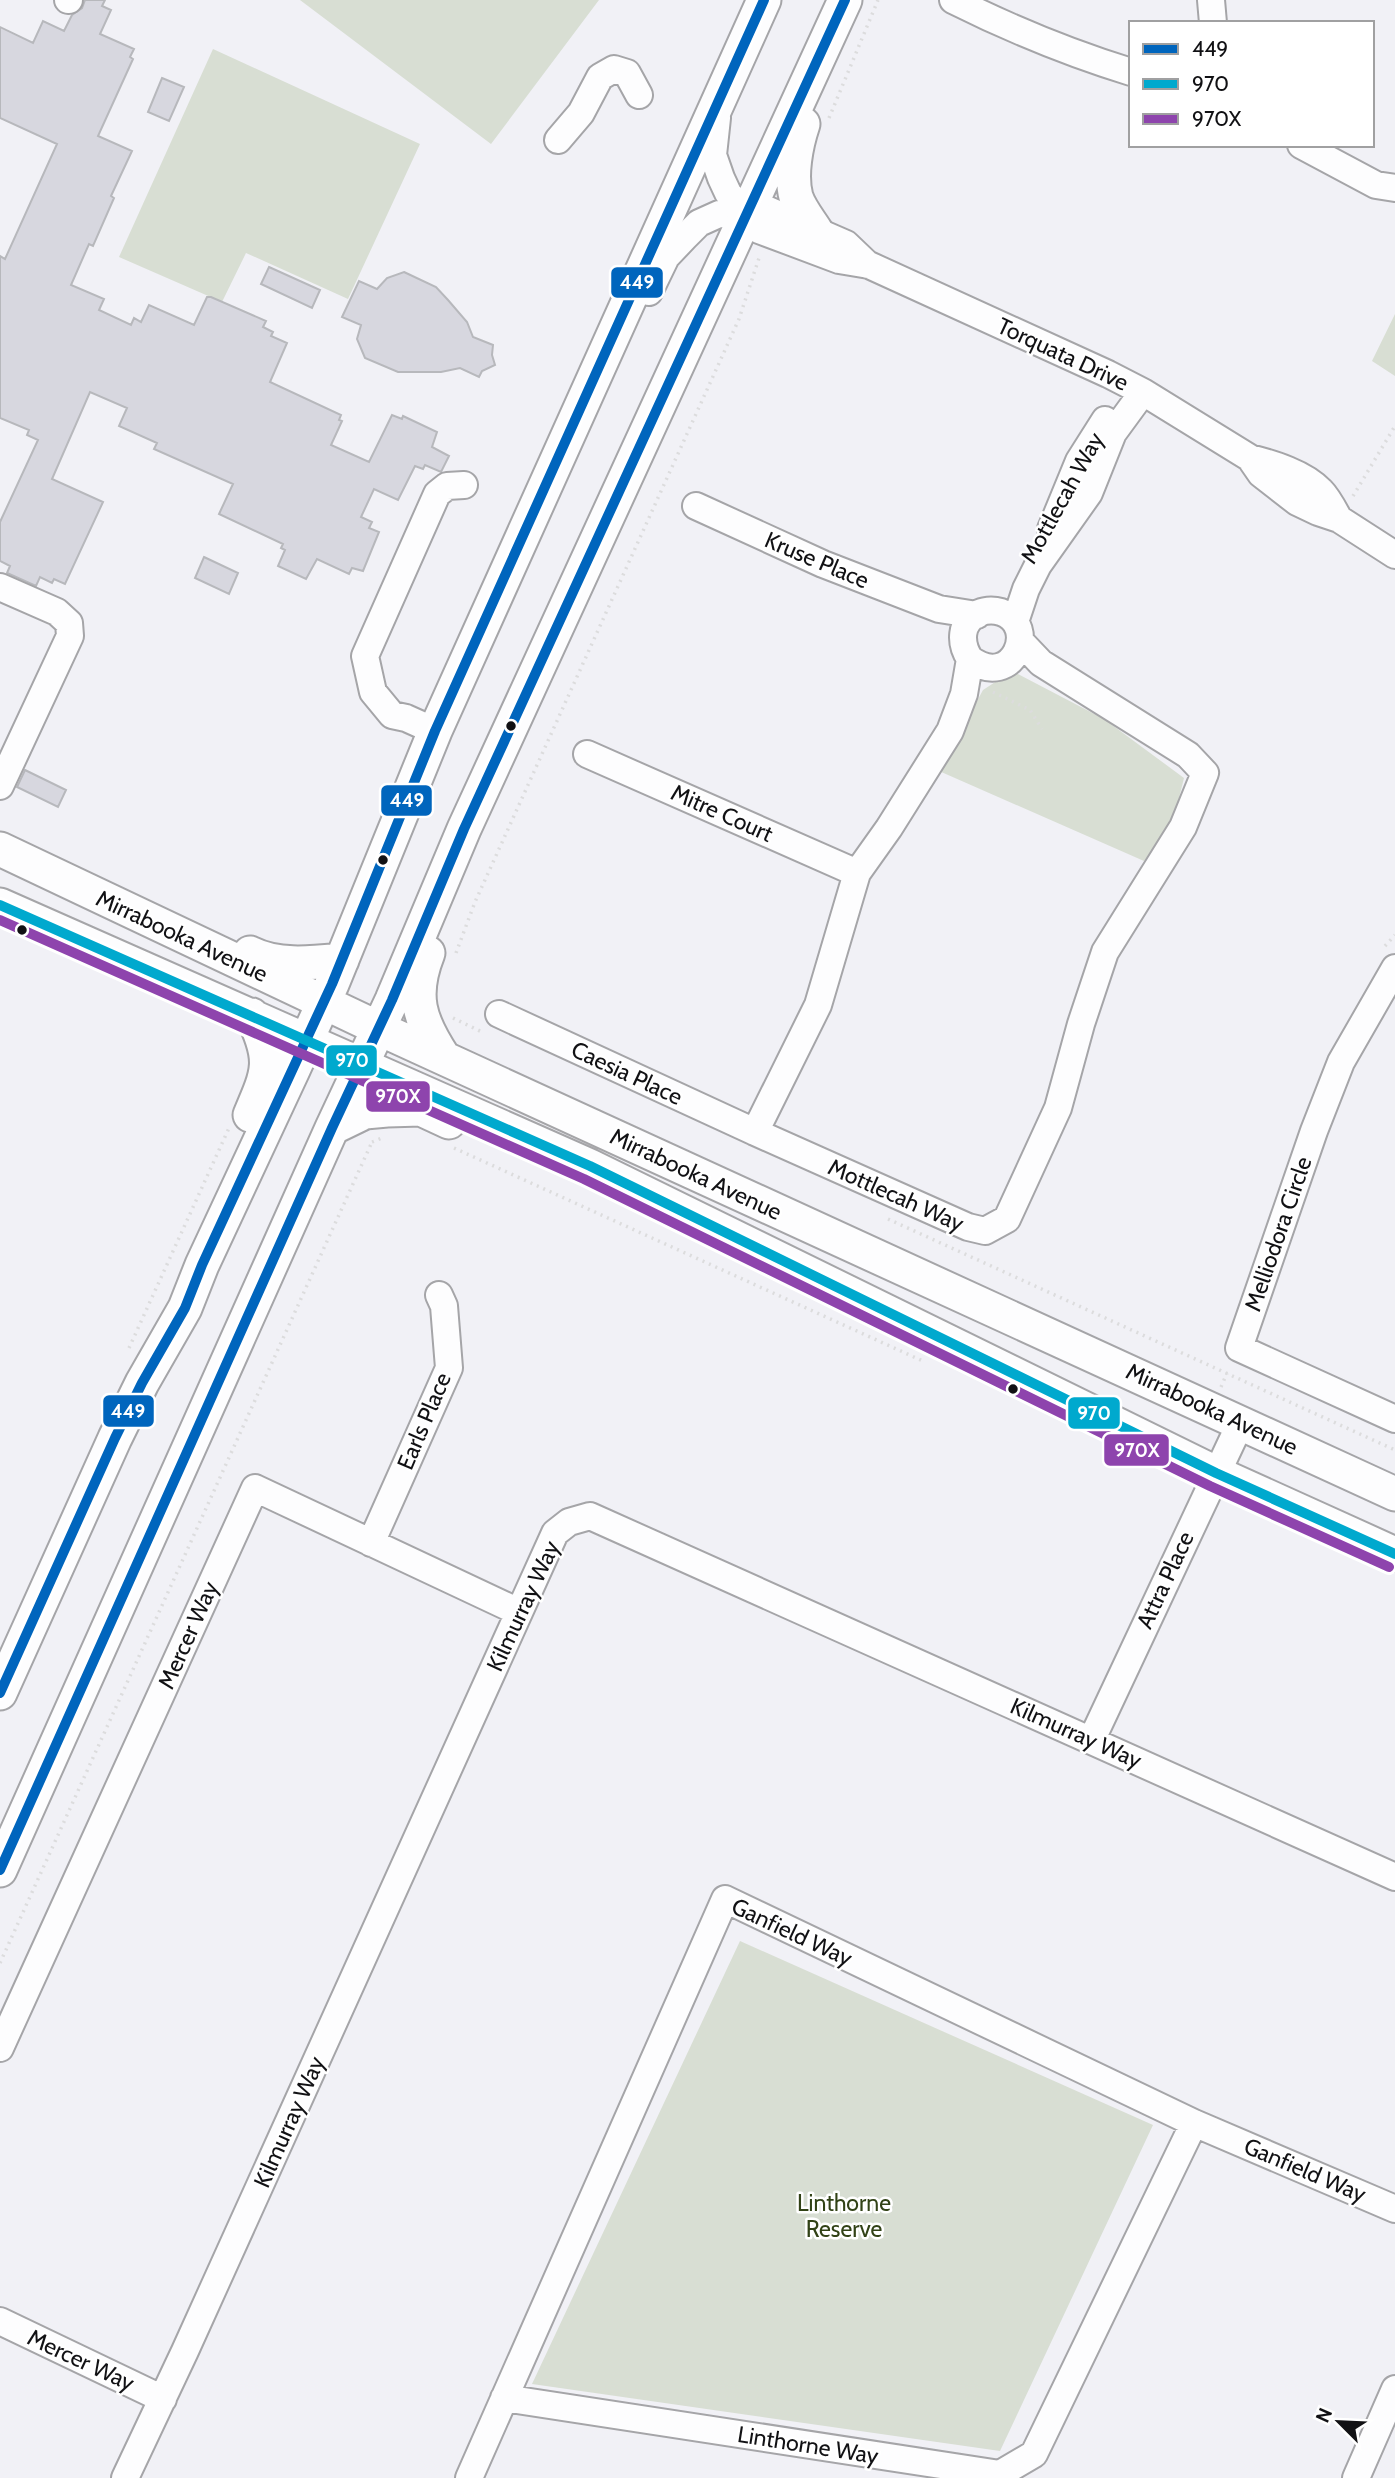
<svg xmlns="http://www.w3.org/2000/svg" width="1395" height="2478" viewBox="0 0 1395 2478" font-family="Cabin,sans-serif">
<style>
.green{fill:#d8ded3}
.building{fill:#d7d7df;stroke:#b7b8bc;stroke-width:2}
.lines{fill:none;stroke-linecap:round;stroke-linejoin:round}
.minor-casing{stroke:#a5a5a8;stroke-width:30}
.major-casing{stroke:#a5a5a8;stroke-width:37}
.path{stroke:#dcdcdd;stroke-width:3.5;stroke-dasharray:2 5;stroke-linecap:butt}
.minor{stroke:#fdfdfe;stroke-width:26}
.major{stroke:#fdfdfe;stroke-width:33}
.bus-1-casing{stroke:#fff;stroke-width:16}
.bus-2-casing{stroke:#fff;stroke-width:16}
.bus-3-casing{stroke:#fff;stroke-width:16}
.bus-1{stroke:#0065bd;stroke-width:10}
.bus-2{stroke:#00a9ce;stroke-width:10}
.bus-3{stroke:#8e44ad;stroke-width:10}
.bus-dot{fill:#111114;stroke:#fff;stroke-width:2.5}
.labels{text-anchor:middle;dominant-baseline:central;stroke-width:5;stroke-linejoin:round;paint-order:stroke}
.street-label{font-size:23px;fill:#111114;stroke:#fff}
.park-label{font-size:23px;fill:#314216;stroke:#fff}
.line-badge{stroke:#fff;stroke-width:2.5}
.badge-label{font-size:19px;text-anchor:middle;font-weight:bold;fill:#fff}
</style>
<rect width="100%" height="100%" fill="#f1f1f6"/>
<path class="green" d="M300,0H599L491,144Z
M213,49L420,144L348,299L246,253L222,302L119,257Z
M1395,314V376L1372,361Z
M1012,671L1104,719L1184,778L1173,822L1144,861L939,771L983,690Z
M740,1941L1153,2125L1000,2451L532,2384Z"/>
<path class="building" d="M85,0H105L102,6L111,10L100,34L134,49L130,57L133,59L98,136L132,151L111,196L114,198L93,246L89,244L71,285L104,299L99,310L131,325L134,318L141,322L149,305L194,325L207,297H211L266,321L263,327L273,332L271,336L287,343L270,382L341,415L339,420L342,421L331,445L369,462L392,415L402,419L403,416L437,432L432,447L449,456L441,472L425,465L423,469L415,466L398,500L374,489L361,517L372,522L369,528L379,532L363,571L352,568L349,574L317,559L306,579L278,566L285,550L281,548L283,544L219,514L233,484L154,449L157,443L119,426L127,408L90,392L52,479L103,502L65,584L54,579L52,583L40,577L36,586L7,573L10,566L0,561V522L38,440L27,435L29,430L0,418V256L5,259L57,144L0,118V27L33,43L43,21L64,31L72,15L82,8Z
M162,78L184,87L169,121L148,112Z
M269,267L320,290L312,308L261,284Z
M404,272L436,287L448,300L467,322L473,337L493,345L492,355L495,365L482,371L479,377L460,368L441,372H398L365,358L357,339L361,325L342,317L359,281L377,289L387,278Z
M204,557L238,573L229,594L195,578Z
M25,770L66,790L58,807L17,787Z"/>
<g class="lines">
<g class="minor-casing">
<path id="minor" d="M68,0H69
M953,0C1011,29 1069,53 1131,72
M1211,0L1213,23
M717,118L713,155L721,178L728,193L759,230L839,260L869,265L1108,374L1143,392L1250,458C1273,464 1304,473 1321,491C1328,498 1334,510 1339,519
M558,140L581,113L600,77L614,69L627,73L639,95
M1301,145L1376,185L1395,188
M649,292L666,257L685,237L699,223L719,214L748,215L768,210L846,244L868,265
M1252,461L1261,474L1297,502L1318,512L1339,519L1395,555
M696,506L823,564L939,609L977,615
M1051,529L1079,461L1105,420
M0,587L57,612L69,623L70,636L0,786
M1015,622L1026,589L1038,565L1089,493L1113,433L1143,392
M970,659C1013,691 1040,625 1001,612C994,610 986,610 979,613C959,622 960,644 970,659L964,694L950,731L889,828L857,873L818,1005L755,1132L968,1227L985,1231L1007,1219L1058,1108L1081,1024L1105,952L1183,827L1205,773L1188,755L1041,663L1021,642
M435,731L406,718L392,715L373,692L365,656L437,494L447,486L464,485
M587,754L857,873
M1395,968L1341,1062L1314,1131L1239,1348L1395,1419
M499,1014L755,1132
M371,1543L449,1368L444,1306L439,1295
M1092,1739L1241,1422
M0,2048L255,1488L519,1612
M0,2321L163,2399
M504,2398L1000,2474L1034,2454L1194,2123
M125,2478L185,2351L555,1533L569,1522L590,1516L1395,1877
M469,2478L725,1899L1194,2123L1395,2209
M1356,2478L1395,2389"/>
</g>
<g class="major-casing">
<path id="major" d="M803,124C796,145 790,175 796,197C800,209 809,220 816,231
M0,849L378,1028L1395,1494
M0,905L590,1166L1216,1473L1395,1554
M250,953C278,967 311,963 342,960
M428,953C411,996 419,1020 444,1058
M250,1115C269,1071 274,1060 252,1015
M332,1128L365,1112L387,1110L421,1109L449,1122
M0,1693L115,1438L142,1383L185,1308L202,1265L293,1070L332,984L435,731L764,0
M0,1870L332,1128L392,1000L464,829L845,0"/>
</g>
<path class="path" d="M829,118L878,0
M1353,496L1395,426
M993,692L1030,710L1042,729
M1385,946L1395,935
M456,953L475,902L739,319L760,255
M453,1018L484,1033
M372,1142L382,1138
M454,1148L925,1362
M888,1219L1395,1450
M129,1348L229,1128
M1221,1387L1227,1373
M0,1963L372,1142"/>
<use href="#minor" class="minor"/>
<use href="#major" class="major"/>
<g class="bus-1-casing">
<path id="bus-1" d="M0,1693L115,1438L142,1383L185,1308L202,1265L332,984L435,731L764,0
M0,1870L332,1128L392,1000L464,829L845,0"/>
</g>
<g class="bus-2-casing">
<path id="bus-2" d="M0,905L590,1166L1216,1473L1395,1554"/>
</g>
<g class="bus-3-casing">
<path id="bus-3" d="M0,920L584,1179L1210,1486L1389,1567"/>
</g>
<use href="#bus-1" class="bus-1"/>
<use href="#bus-2" class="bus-2"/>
<use href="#bus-3" class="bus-3"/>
</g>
<g class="bus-dot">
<circle cx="511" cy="726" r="6"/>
<circle cx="383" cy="860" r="6"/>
<circle cx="22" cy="930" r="6"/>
<circle cx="1013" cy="1389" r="6"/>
</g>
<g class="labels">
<g class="street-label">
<text transform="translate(1063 354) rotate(25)">Torquata Drive</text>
<text transform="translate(1062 498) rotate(-61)">Mottlecah Way</text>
<text transform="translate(817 560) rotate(23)">Kruse Place</text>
<text transform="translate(722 813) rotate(24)">Mitre Court</text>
<text transform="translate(182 936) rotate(25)">Mirrabooka Avenue</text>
<text transform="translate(627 1073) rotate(25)">Caesia Place</text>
<text transform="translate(696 1174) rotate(25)">Mirrabooka Avenue</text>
<text transform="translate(896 1195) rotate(24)">Mottlecah Way</text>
<text transform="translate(1278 1234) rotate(-71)">Melliodora Circle</text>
<text transform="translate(1212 1409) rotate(25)">Mirrabooka Avenue</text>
<text transform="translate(424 1421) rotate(-67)">Earls Place</text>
<text transform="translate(1165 1580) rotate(-65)">Attra Place</text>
<text transform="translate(523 1606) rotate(-65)">Kilmurray Way</text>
<text transform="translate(188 1635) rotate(-66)">Mercer Way</text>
<text transform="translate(1076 1733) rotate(24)">Kilmurray Way</text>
<text transform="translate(792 1932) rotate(25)">Ganfield Way</text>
<text transform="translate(289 2122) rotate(-66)">Kilmurray Way</text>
<text transform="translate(1305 2170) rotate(23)">Ganfield Way</text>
<text transform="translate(81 2360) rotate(25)">Mercer Way</text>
<text transform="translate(808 2445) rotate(9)">Linthorne Way</text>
</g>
<g class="park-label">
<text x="844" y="2203">Linthorne<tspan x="844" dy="26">Reserve</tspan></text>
</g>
</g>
<g class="line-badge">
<rect x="610" y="266" width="54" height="33" rx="7" fill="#0065bd"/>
<rect x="380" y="784" width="53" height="33" rx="7" fill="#0065bd"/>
<rect x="325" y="1044" width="53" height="33" rx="7" fill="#00a9ce"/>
<rect x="365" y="1080" width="66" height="33" rx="7" fill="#8e44ad"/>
<rect x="102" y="1394" width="53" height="34" rx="7" fill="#0065bd"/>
<rect x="1067" y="1396" width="54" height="34" rx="7" fill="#00a9ce"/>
<rect x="1103" y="1433" width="67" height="34" rx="7" fill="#8e44ad"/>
</g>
<g class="badge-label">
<text x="637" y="289">449</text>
<text x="407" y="807">449</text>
<text x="352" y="1067">970</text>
<text x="398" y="1103">970X</text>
<text x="128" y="1418">449</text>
<text x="1094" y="1420">970</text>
<text x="1137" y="1457">970X</text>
</g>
<rect x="1129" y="21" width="245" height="126" fill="#ffffff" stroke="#a0a0a1" stroke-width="2"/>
<rect x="1143" y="44" width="35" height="10" fill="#0065bd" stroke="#a0a0a1" stroke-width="2"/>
<text x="1192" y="56" font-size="21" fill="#111114">449</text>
<rect x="1143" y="79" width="35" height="10" fill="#00a9ce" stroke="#a0a0a1" stroke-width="2"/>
<text x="1192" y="91" font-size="21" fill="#111114">970</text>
<rect x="1143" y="114" width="35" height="10" fill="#8e44ad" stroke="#a0a0a1" stroke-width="2"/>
<text x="1192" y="126" font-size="21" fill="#111114">970X</text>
<g transform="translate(1339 2422) rotate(294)" stroke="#ffffff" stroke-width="5" paint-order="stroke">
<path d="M0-5L12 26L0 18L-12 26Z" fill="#111114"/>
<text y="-10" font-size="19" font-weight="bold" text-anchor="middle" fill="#111114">N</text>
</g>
</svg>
